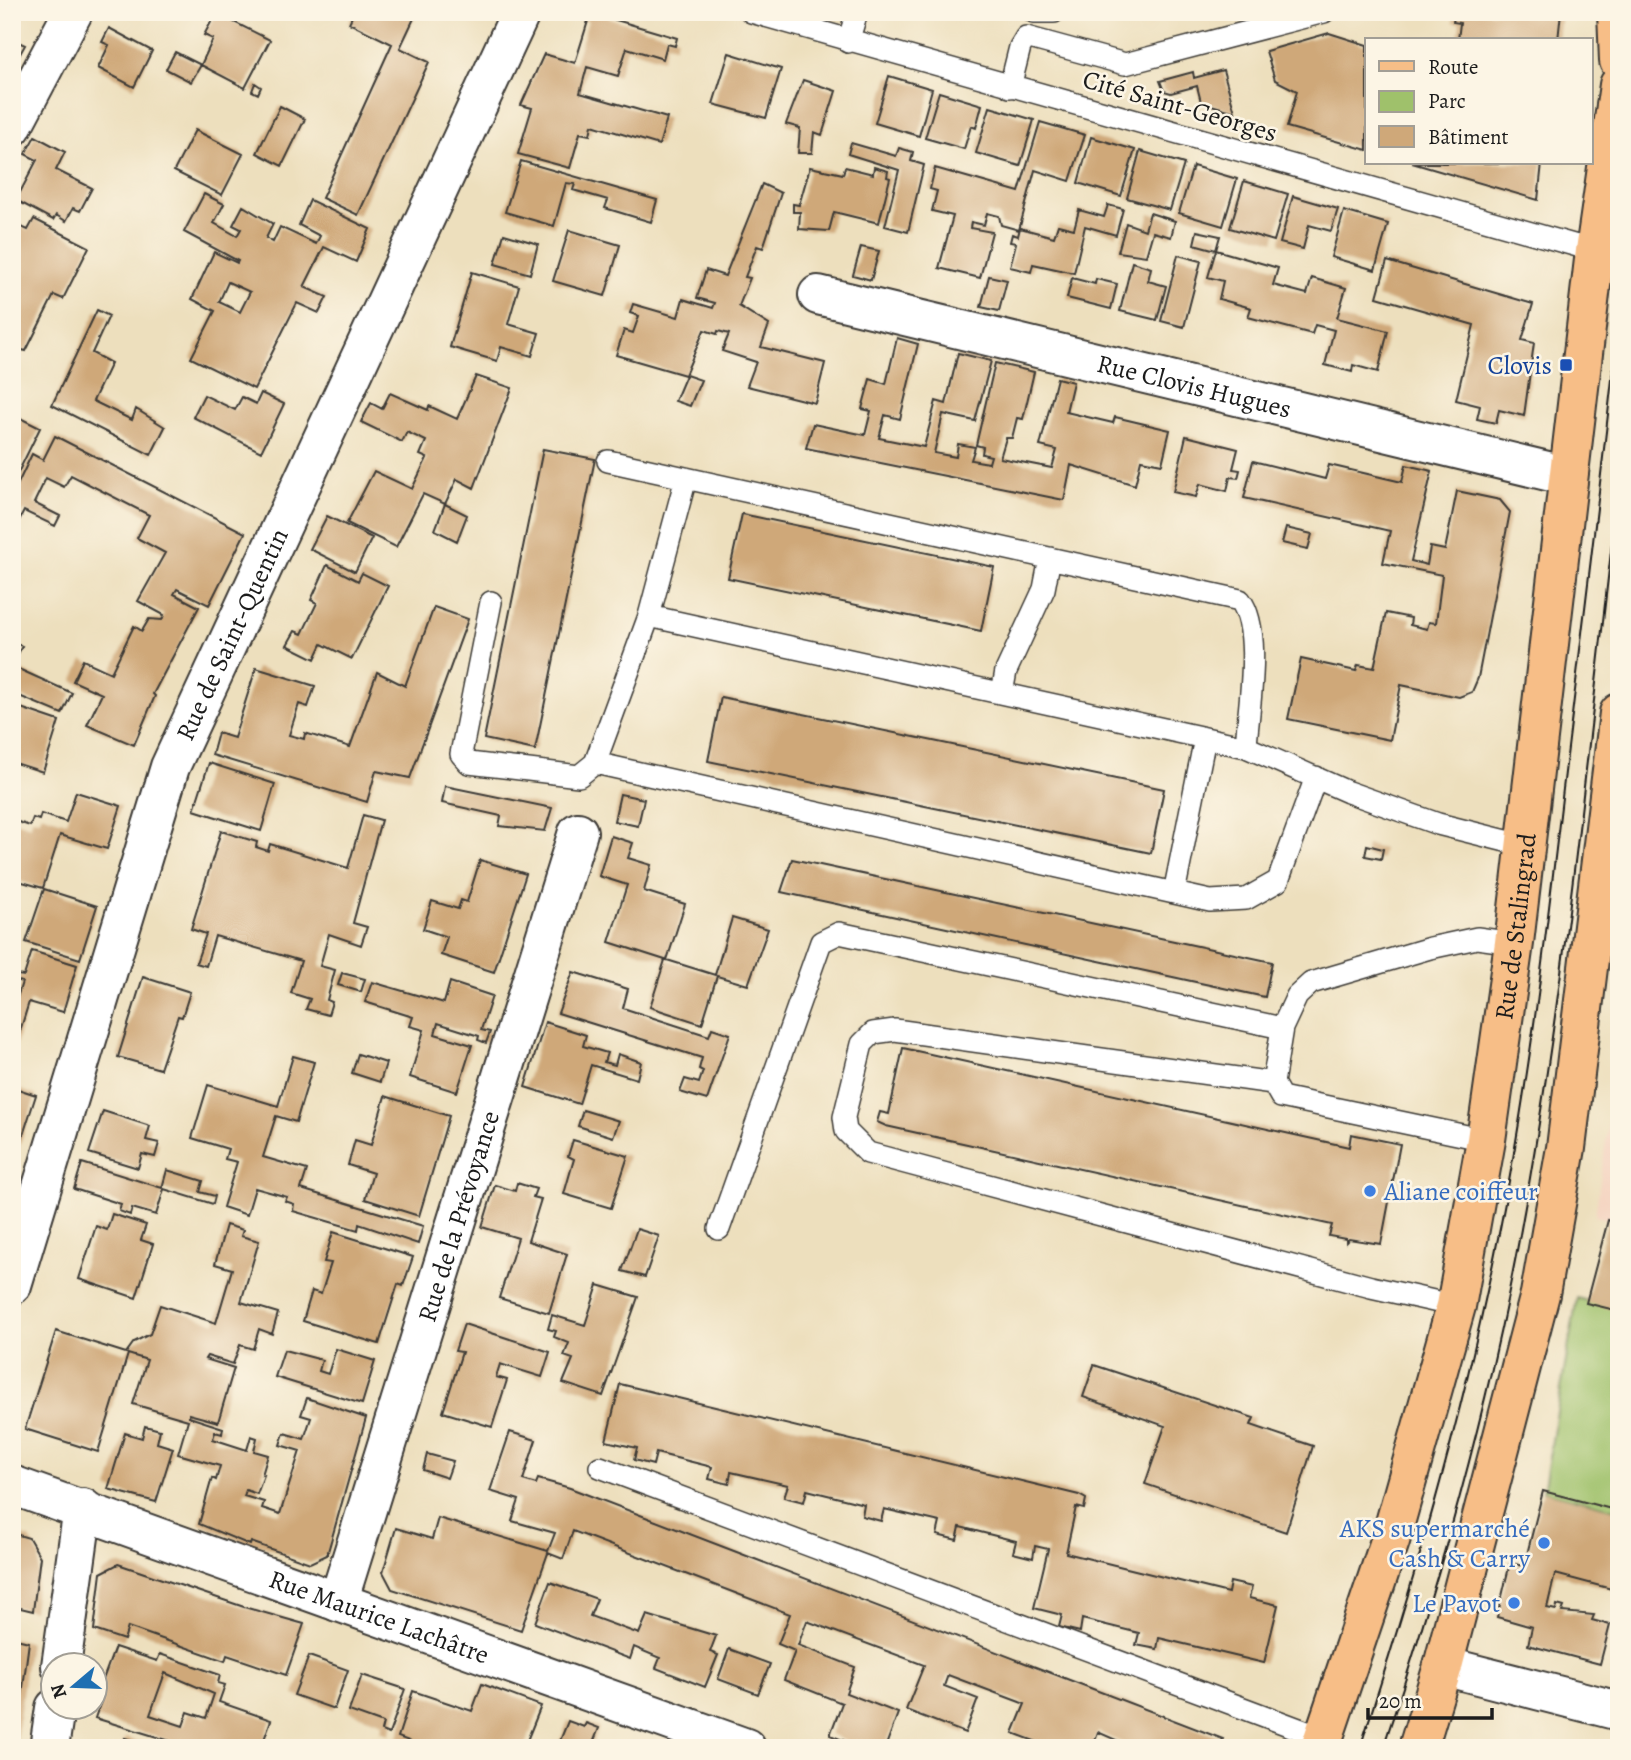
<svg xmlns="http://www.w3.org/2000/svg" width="1631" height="1760" viewBox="0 0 1631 1760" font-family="Alegreya,serif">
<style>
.built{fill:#f4d3c0}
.green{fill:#9fc16b;stroke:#5e6e44;stroke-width:2}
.building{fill:#cfa879;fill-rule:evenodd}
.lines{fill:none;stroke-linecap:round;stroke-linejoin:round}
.lane-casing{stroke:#3b3934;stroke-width:24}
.street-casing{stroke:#3b3934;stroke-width:42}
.primary-casing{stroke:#3b3934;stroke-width:42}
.lane{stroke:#fff;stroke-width:21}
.street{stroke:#fff;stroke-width:38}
.primary{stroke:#f7be87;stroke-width:38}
.tram{stroke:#1c1c1c;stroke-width:2}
.transit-dot{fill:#1a4fb4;stroke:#fcf5e5;stroke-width:2.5}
.shop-dot{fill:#3f7fe0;stroke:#fcf5e5;stroke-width:2.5}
.labels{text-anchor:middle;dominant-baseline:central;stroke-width:5;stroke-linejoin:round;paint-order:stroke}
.street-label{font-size:26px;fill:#1c1c1c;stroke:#fcf5e5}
.transit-label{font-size:26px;fill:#164399;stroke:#fcf5e5;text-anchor:end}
.shop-label{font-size:26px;fill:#366cbe;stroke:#fcf5e5;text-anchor:end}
</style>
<rect width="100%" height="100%" fill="#fcf5e5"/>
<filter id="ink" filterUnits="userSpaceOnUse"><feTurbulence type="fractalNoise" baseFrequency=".0143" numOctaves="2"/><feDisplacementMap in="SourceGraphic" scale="14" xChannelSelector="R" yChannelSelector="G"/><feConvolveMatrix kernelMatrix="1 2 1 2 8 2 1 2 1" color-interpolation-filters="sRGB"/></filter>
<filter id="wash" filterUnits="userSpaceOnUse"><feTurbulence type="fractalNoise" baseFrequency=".00686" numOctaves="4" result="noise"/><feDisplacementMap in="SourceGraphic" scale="28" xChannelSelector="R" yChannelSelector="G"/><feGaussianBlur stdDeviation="1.57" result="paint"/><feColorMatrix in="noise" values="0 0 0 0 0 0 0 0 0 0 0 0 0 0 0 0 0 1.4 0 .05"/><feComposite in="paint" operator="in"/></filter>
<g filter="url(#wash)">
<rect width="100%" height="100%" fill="#eddfbd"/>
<path class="built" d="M1619,1051V1222L1595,1216Z"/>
<path class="green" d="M1577,1298L1619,1309V1510L1543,1491Z"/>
<g id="blocks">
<path class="building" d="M354,12H417L400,48L429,62L358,215L322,198L392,44L349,23Z
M564,12H589L677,38L675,46L667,44L663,59L627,48L618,76L587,67L580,93L667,118L659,145L592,125L590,135L580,133L570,168L518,154L532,108L521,105L544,54L575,63L588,21Z
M1455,12H1561L1558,40H1458L1460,23L1453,22Z
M216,13L270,40L245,88L201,65L213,39L204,35Z
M109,28L152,51L134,87L98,68L109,45L102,42Z
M1329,33L1367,45V150L1287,127L1297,91L1275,80L1266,51Z
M12,39L25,45L16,61L12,59Z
M175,52L201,65L191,82L166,69Z
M729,53L781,69L766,118L713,104Z
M1223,70L1235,112L1201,102L1197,86L1171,93L1164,91L1160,81L1193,72L1194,78Z
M889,76L932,89L919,136L875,123Z
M803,80L836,91L822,135L814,132L812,153H798L800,128L786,124Z
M255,83L261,87L258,94L252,91Z
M939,92L982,105L976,128L971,126L964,149L925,138Z
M280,106L305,119L282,166L257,153Z
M990,107L1034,120L1020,166L976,153Z
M1040,122L1085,135L1070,181L1035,170L1019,230L1001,225L999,216L987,213L984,225L971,222L970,228L992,232L980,278L939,268L953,216L932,211L937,191L930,189L935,168L1019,192Z
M195,130L243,154L222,195L174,171Z
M35,136L65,152L56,170L92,188L80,211L73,208L66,221L56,215L53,220L16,200L37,160L25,154Z
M1091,137L1135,150L1121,196L1078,183Z
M851,143L896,156L899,148L913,152L911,161L924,165L908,232L885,226L899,170L848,154Z
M1140,151L1184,164L1170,210L1127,198Z
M521,161L657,200L651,222L605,208L608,200L573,190L575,184L566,183L554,226L505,212Z
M1412,163H1542L1538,200Z
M1193,166L1237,179L1223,226L1179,213Z
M810,167L843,174L845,167L873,174L874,167L888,171L887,177L890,178L879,223L834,212L829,231L799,229L800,212H793V204L799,205Z
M1244,181L1288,194L1274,241L1230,228Z
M762,184L781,193L763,248L757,246L745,277L750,278L739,306L769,325L761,347L825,363L815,403L747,386L756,362L722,351L729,334L718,331L717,334L704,330L685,375L616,355L624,330L633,333L639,316L630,313L633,304L678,317L683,299L713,308L715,303L697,298L706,270L725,276Z
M204,194L224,204L214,223L237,236L241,229L233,225L243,206L273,224L266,238L273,242L280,227L316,244L320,236L299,225L310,200L370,229L356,262L324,247L304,287L327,297L319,313L297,303L254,389L191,358L215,311L192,299L214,252L237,263L238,261L184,232ZM228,282L250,292L240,312L219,302Z
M1293,196L1338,209L1331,231L1309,225L1303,249L1280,243Z
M1108,205L1123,209L1116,235L1085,226L1074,273L1033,264L1031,272L1010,267L1016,243L1010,242L1012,234L1018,236L1020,228L1054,237L1058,225L1074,229L1079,210L1104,217Z
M1344,211L1388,224L1375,270L1331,257Z
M1150,213L1175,221L1171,237L1153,232L1146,256L1118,252L1126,223L1145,230Z
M34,219L89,247L63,299L54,295L26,351L22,350L12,369V235L17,225L28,230Z
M569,230L620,245L605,296L553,281Z
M1197,231L1220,236L1216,250L1278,268L1273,285L1307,294L1312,278L1346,288L1337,318L1388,331L1378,372L1353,365L1352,372L1325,365L1334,330L1315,325L1312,334L1248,317L1251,308L1219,299L1223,281L1208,277L1216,250L1194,244Z
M504,234L538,244L530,274L495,264Z
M861,247L879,251L871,280L853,275Z
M1178,255L1201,261L1184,327L1161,321Z
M1387,261L1533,304L1522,340L1534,343L1524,416L1499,410L1496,423L1477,419L1480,406L1456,400L1474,325L1377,297Z
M1132,262L1151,268L1148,281L1166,286L1157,320L1120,311Z
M472,272L519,286L508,324L539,333L532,356L501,347L497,361L450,347Z
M989,276L1007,280L999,311L981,307Z
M1072,278L1095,284L1096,279L1117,284L1111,309L1067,298Z
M97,310L109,316L92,353L111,363L93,401L132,420L136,409L165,427L151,455L52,405Z
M897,338L918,344L900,419L885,415L879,438L924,447L936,401L946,404L958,353L991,361L975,421L943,414L934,453L956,457L958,444L975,447L971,460L989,463L991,456L982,454L983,447L976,445L995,363L1034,372L1023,419L1017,418L1012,438H1006L1000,458L1052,468L1057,450L1040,446L1057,378L1073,382L1066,412L1113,423L1115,417L1170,430L1162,464L1141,460L1135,485L1071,465L1064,500L806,448L813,424L865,435L871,411L862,409L870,379L886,384Z
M686,375L701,380L690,406L675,401Z
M476,376L512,388L474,488L457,479L445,504L423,494L396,547L347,523L374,471L412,489L427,458L420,455L426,441L407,432L402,442L361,422L371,403L382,409L390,393L428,410L429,406L457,419Z
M261,393L284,404L261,452L193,417L204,395L235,410L242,397L256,404Z
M12,414L40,428L12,485Z
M55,436L245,533L209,605L177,589L174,594L199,607L153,694L155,696L134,745L87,725L102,694L73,681L83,660L111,673L134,626L142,631L149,619L162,620L164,615L138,601L165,553L137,538L149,515L71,475L64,487L46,478L34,503L60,516L55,526L24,511L12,534V496L32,454L43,460Z
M1186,436L1238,449L1233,469L1240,470L1238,478L1230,477L1227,491L1200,484L1196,497L1173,492Z
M543,449L595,459L535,750L484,739Z
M1253,461L1325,479L1329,465L1402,482L1406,465L1432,471L1411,561L1427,565L1430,547L1445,550L1457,491L1500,500L1510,512L1478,678L1472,692L1459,697L1401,685L1390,740L1288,719L1301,659L1356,671L1358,665L1374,668L1386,613L1411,618L1410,625L1427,629L1429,622L1436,623L1442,575L1383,563L1390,531L1244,498Z
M445,504L467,515L457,541L435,530Z
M742,514L994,567L981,631L728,578Z
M327,516L372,538L355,572L310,549Z
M1286,528L1312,534L1308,549L1282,543Z
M327,565L358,581L362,573L388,586L352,659L322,644L315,659L287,645L295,631L302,634L317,603L311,600Z
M434,607L468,619L410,778L376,771L367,802L212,755L218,733L234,738L256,668L315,686L308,707L299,704L289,735L304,739L305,733L350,747L377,672L405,686Z
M12,642L22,646L12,666Z
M12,666L72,693L62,714L12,693Z
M721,697L1164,789L1151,853L708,761Z
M12,705L59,721L43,772L12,762Z
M209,763L275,784L261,831L194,810Z
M445,786L552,808L545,831L499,826L501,816L442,803Z
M76,792L121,806L107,849L60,835L43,888L12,879V820L30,826L33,818L39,820L41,814L66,822Z
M620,794L644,799L638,826L614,821Z
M363,815L381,820L353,923L367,927L361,945L329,934L320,966L335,970L327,1000L332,1002L328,1015L306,1009L310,999L291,993L301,961L215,936L206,966L196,963L206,934L191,929L221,831L257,842L256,847L268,851L270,844L348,868Z
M611,836L633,843L628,858L651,865L644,891L685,904L667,960L715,975L732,918L768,929L748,985L717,976L702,1024L650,1007L665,960L609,942L627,885L599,876Z
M1367,845L1383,849L1381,859L1365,856Z
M792,859L1272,962L1265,997L781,892Z
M480,860L526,874L494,972L441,955L447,937L423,929L432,901L458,909L461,900L467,902Z
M44,889L97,906L80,959L26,942Z
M32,951L77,965L63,1012L29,1002L12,1057V996L17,998L22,982L15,980L17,975L24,976Z
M573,972L628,989L623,1008L709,1036L712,1028L730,1034L707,1100L680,1092L685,1079L699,1083L703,1071L699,1069L702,1058L558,1013Z
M342,973L365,979L361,992L338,985Z
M143,977L190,992L182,1017L178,1016L160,1069L118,1057Z
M372,982L444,1003L450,982L492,996L481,1030L490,1032L486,1043L478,1040L479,1036L438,1023L435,1034L472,1045L457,1092L410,1077L424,1030L410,1026L413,1017L365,1002Z
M545,1022L586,1035L583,1046L607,1053L604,1062L615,1065L618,1054L641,1062L637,1079L591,1065L579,1104L525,1087Z
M903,1048L1349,1147L1351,1134L1400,1144L1381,1244L1349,1239L1346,1242V1239L1329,1236L1332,1225L886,1126L877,1122L880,1112L889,1114Z
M358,1054L386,1063L380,1082L352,1073Z
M293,1056L314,1062L296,1122L276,1116L263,1157L307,1170L301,1189L423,1226L418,1244L359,1224L358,1230L293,1211L294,1204L285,1201L287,1197L255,1188L247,1215L223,1207L237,1162L225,1159L228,1149L192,1138L208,1085L278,1106Z
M12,1087L36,1095L13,1166H12Z
M385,1096L449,1116L419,1216L365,1199L373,1173L348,1165L355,1140L371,1145Z
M583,1110L619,1121L613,1137L578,1126Z
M103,1111L150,1126L146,1140L159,1143L155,1157L142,1154L138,1168L89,1153Z
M573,1140L628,1156L611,1208L564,1194L574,1159L568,1156Z
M82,1163L162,1188L167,1170L203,1181L200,1192L215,1196L213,1204L164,1189L156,1215L132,1208L130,1215L119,1211L121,1204L74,1189Z
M517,1183L536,1189L533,1197L541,1199L528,1241L567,1254L549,1313L499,1298L518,1238L482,1227L495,1185L515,1191Z
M112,1214L146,1225L141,1240L153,1244L136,1298L79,1279L96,1226L107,1230Z
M1608,1220L1619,1223V1311L1586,1303Z
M226,1225L243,1230L241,1236L259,1241L241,1302L278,1313L272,1334L259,1329L253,1349L240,1345L233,1364L207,1356L205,1359L234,1368L218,1422L189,1414V1417L223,1428L222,1434L215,1432L213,1439L247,1450L251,1436L257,1438L254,1451L268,1455L262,1475H264L257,1494L246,1490L244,1496L264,1502L262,1508L280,1514L300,1451L280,1445L284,1433L304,1439L311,1418L301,1415L307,1398L366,1418L327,1555L310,1563L251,1542L250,1545L199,1524L212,1478L216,1480L220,1466L178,1454L188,1420L133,1404L147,1360L128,1354L98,1452L25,1429L56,1331L126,1353L134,1342L150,1334L160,1305L216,1323L232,1269L215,1264Z
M637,1229L659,1236L645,1277L622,1271Z
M333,1232L413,1257L403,1286L398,1284L379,1344L303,1321L312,1291L321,1294L331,1263L324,1262Z
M598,1285L638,1297L603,1396L563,1383L573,1359L564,1356L569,1343L554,1337L556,1331L548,1329L552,1315L585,1325Z
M464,1324L550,1352L542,1377L500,1364L496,1377L507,1380L492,1427L443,1412L462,1352L455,1351Z
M336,1349L375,1361L362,1404L275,1377L284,1350L322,1360L319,1371L328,1374Z
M1094,1365L1254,1418L1251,1425L1313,1446L1286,1532L1145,1484L1165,1426L1083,1397Z
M620,1384L1079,1495L1086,1499L1084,1509L1076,1507L1066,1553L1228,1593L1230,1582L1252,1587L1249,1598L1278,1605L1264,1663L1159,1638L1157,1649L1136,1645L1139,1633L1082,1619L1080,1632L1059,1627L1062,1615L1034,1608L1048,1549L1035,1546L1033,1558L1013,1553L1016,1541L960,1527L957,1540L937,1535L940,1522L884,1509L881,1521L862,1516L864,1504L807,1490L804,1502L784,1497L788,1485L731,1472L729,1484L709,1479L712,1467L656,1453L653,1465L634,1460L637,1448L606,1441Z
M145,1426L160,1430L157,1443L173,1448L156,1502L108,1489L125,1433L142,1438Z
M510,1432L536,1440L523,1480L536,1484L538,1479L570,1488L1223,1739L1219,1748H1134L1098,1732L1092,1748H1053L1013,1733L1025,1704L948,1675L944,1686L978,1699L965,1733L906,1710L924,1665L807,1621L798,1645L855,1667L846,1693L898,1713L885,1748H862L830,1735L842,1703L784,1680L795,1651L778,1644L790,1614L573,1531L563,1559L548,1553L521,1630L392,1589L383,1572L396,1528L432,1539L438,1518L548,1551L555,1533L512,1521L519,1500L490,1491Z
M427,1454L453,1461L447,1478L423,1470Z
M1543,1491L1619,1511V1591L1555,1574L1547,1608L1556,1610L1557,1605L1564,1607L1562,1612L1594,1615L1592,1620L1610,1625L1600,1664L1528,1645L1532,1627L1497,1617L1510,1563L1524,1566Z
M12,1533L29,1538L40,1557L33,1611L12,1606Z
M118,1564L244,1607L304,1624L286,1675L227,1655L225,1661L128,1627L124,1640L94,1630L101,1573Z
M550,1582L597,1599L590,1616L639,1634L647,1615L716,1636L710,1652L718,1655L705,1687L656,1668L660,1658L634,1647L630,1659L535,1623Z
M1619,1636V1661L1612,1659Z
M12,1638L29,1642L15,1748H12Z
M115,1647L157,1661L160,1654L220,1675L218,1683L225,1685L219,1702L271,1720L261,1748H193L95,1718L102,1698L97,1696ZM165,1673L214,1694L206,1718L188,1712L183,1726L150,1715Z
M729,1649L770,1664L758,1694L718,1679Z
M309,1656L348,1670L334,1709L294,1695Z
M362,1675L405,1689L389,1734L381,1731L383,1723L349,1711Z
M482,1684L541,1706L524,1748H427L398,1737L413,1691L472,1711Z
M568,1721L584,1727L586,1723L599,1728L591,1748H557Z
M125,1738L156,1747V1748H122Z
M615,1742L630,1748H612Z"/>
</g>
</g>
<g filter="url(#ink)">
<use href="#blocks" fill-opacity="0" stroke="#3b3934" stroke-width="2"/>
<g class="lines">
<g class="lane-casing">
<path id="lane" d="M751,12L1595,251
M1034,12H1054
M848,42L857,12
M1010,87L1020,47L1026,37L1125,64L1324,12
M608,461L1240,600C1263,630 1248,709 1246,747
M491,602L461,754L469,763L579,776L595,763L649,616L686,478
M649,616L1246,747L1348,792L1438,824L1526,846
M1002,693L1006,671L1044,589L1050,558
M595,763L1210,901L1246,899L1278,881L1316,777
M1174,893L1205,738
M1282,1028L1273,1083L1281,1097L1486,1140
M1273,1083L895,1030L873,1033L862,1044L844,1117L846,1131L868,1153L1371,1287L1456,1306
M719,1229L821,942L839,933L1282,1028L1297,996L1311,983L1430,948L1477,938L1514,943
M600,1467L1323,1738"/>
</g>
<g class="street-casing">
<g id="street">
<path d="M12,127L73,12"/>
<path id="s1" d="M818,295L1568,476"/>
<path id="s2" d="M12,1285L170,767L521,12"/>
<path id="s3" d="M12,1485L746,1748"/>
<path id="s4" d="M338,1602L578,832"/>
<path d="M61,1666L83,1508"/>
<path d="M1443,1666L1619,1711"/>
<path d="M49,1748L55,1708"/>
</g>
</g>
<g class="primary-casing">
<g id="primary">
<path d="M1617,12L1619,61"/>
<path id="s5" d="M1320,1748L1390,1541L1456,1306L1486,1140L1514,943L1595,251L1619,85"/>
<path d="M1418,1748L1443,1666L1540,1294L1566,1148L1619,713"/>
</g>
</g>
<use href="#lane" class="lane"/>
<use href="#street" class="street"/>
<use href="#primary" class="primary"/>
<path class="tram" d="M1360,1748C1413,1585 1461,1421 1495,1253C1527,1100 1545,945 1563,789C1582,632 1602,474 1619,316
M1383,1748C1440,1579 1489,1404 1521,1229C1566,983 1589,733 1619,484"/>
</g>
</g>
<rect class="transit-dot" x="1559" y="358" width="14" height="14" rx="3.5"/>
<g class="shop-dot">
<circle cx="1370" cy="1191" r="7"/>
<circle cx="1544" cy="1543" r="7"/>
<circle cx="1514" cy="1603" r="7"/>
</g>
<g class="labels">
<g class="street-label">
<text transform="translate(1180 106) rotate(16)">Cité Saint-Georges</text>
<text stroke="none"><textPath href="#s1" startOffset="387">Rue Clovis Hugues</textPath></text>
<text stroke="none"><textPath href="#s2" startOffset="688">Rue de Saint-Quentin</textPath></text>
<text stroke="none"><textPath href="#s5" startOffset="847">Rue de Stalingrad</textPath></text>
<text stroke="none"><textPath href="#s4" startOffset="404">Rue de la Prévoyance</textPath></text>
<text stroke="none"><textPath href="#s3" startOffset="390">Rue Maurice Lachâtre</textPath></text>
</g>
<g class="transit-label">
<text x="1552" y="365">Clovis</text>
</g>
<g class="shop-label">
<text x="1384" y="1191" text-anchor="start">Aliane coiffeur</text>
<text x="1530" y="1528">AKS supermarché<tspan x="1530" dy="30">Cash &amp; Carry</tspan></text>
<text x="1500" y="1603">Le Pavot</text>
</g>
</g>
<rect width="1631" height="1760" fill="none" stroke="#fcf5e5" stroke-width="42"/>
<rect x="1365" y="38" width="228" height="126" fill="#fcf5e5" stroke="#a29e95" stroke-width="2"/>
<rect x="1379" y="61" width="35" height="10" fill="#f7be87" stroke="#a29e95" stroke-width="2"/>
<text x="1428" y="74" font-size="21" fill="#1c1c1c">Route</text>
<rect x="1379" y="91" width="35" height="21" fill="#9fc16b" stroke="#a29e95" stroke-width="2"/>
<text x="1428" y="108" font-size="21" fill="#1c1c1c">Parc</text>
<rect x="1379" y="126" width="35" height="21" fill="#cfa879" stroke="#a29e95" stroke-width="2"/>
<text x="1428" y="144" font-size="21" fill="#1c1c1c">Bâtiment</text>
<g transform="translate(74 1686) rotate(251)"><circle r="33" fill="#fcf5e5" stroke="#a29e95" stroke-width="2"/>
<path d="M0-5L12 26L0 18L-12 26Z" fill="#1f6fb2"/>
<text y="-10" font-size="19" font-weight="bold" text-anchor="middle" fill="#1c1c1c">N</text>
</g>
<path d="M1368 1708v10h124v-10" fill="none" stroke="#1c1c1c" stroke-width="3.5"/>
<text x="1379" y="1708" font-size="21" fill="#1c1c1c" stroke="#fcf5e5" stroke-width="5" paint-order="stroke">20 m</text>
</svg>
